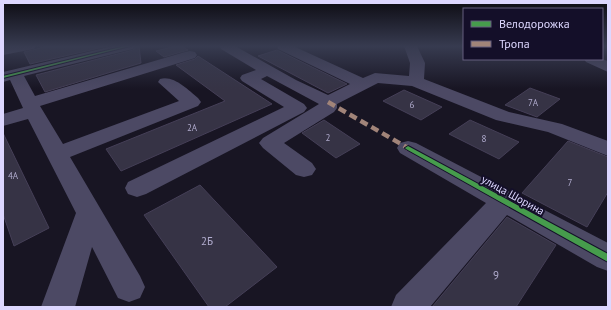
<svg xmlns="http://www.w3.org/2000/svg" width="611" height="310" viewBox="0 0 611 310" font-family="'PT Sans',sans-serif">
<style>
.building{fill:#363345;stroke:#453f57}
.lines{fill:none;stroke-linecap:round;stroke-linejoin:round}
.minor{fill:#4c4964;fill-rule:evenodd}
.quiet-far1{stroke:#a18479;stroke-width:4.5;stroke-dasharray:8 4.5;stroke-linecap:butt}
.quiet{stroke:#a18479;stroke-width:5.5;stroke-dasharray:11 5.5;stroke-linecap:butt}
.cycleway-casing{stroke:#140f29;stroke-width:2}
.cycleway{fill:#469c4c;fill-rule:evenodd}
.labels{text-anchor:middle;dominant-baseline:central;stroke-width:4;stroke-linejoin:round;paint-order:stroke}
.number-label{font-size:9px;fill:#b3aed0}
.street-label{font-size:11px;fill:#ddd7ff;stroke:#140f29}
.near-number-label{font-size:11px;fill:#b3aed0}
</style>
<rect width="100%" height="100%" fill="#181523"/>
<path class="building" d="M49,46H108L30,64L24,52Z
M136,46H139L141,63L45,92L36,75L133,50Z
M176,46H181L188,50L164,57L156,51Z
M277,50L347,84L328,93L258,56Z
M198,56L272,104L121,171L106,149L225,101L176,65L195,59Z
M530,88L560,99L537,117L505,105Z
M404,90L442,107L421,120L383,101Z
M324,120L360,144L336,158L302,133Z
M470,120L519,142L499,159L449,134Z
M3,133L49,228L14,246L3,214Z
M568,141L608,157V192L587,227L522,193Z
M200,185L277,267L225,307H209L144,215Z
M507,217L556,245L516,307H432Z"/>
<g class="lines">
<path class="minor" d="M10,46H36L34,49L3,55V47Z
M113,46H135L133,49L24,76L35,96L185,52L190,51L195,52L197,55L195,58L40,106L63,144L179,101L158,82L160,79C174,75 188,90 198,98L201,102L198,106L70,157L140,276L145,287L140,298L129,302L118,298L92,247L75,307H41L76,213L28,119L3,126V114L23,108L10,80L3,82V72Z
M220,46H235L296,80L328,95L350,84L278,49L277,46H293L363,78L375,73L409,76L410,63L404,46H417L425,63L424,79L509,112L562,124L608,141V156L548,132L496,120L412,86L378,83L337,104V108L334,112L284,143L312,163L316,169L312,175L304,177L296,175L263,148L259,143L263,138L319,104L267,76L261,79L304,104L307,108L304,112L146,194L137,197L128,194L125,188L128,182L284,107L242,81L240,78L242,75L256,70L221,49Z
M584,59H602L608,61V72L586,62Z
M408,141L416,143L608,243V271L597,267L507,215L430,307H391L396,295L486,203L400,153L397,148L400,143Z"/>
<path class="quiet-far1" d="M328,102L408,148"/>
<path class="quiet" d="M406,147L408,148"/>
<g class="cycleway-casing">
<path id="cycleway" d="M125,46H130L3,78V76Z
M408,146L608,254V262L406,149L405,148Z"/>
</g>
<use href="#cycleway" class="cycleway"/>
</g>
<linearGradient id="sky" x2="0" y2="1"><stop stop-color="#0d0c13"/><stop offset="0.52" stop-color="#373b50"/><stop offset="1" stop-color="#373b50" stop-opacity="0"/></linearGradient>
<rect width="611" height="89" fill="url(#sky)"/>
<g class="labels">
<g class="number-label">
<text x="533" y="102">7А</text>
<text x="412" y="104">6</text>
<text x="192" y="127">2А</text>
<text x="328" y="137">2</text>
<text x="484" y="138">8</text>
<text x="13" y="175">4А</text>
<text x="570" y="182">7</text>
</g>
<g class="street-label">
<text transform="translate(513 195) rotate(29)">улица Шорина</text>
</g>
<g class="near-number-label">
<text x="207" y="241">2Б</text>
<text x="496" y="275">9</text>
</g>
</g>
<rect width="611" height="310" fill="none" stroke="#ddd7ff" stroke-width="8"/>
<rect x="463" y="8" width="140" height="52" fill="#140f29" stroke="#645f7f"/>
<rect x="471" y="21" width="20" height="6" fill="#469c4c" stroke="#645f7f"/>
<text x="499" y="28" font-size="12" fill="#ddd7ff">Велодорожка</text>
<rect x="471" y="41" width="20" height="6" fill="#a18479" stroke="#645f7f"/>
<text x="499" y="48" font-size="12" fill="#ddd7ff">Тропа</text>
</svg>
